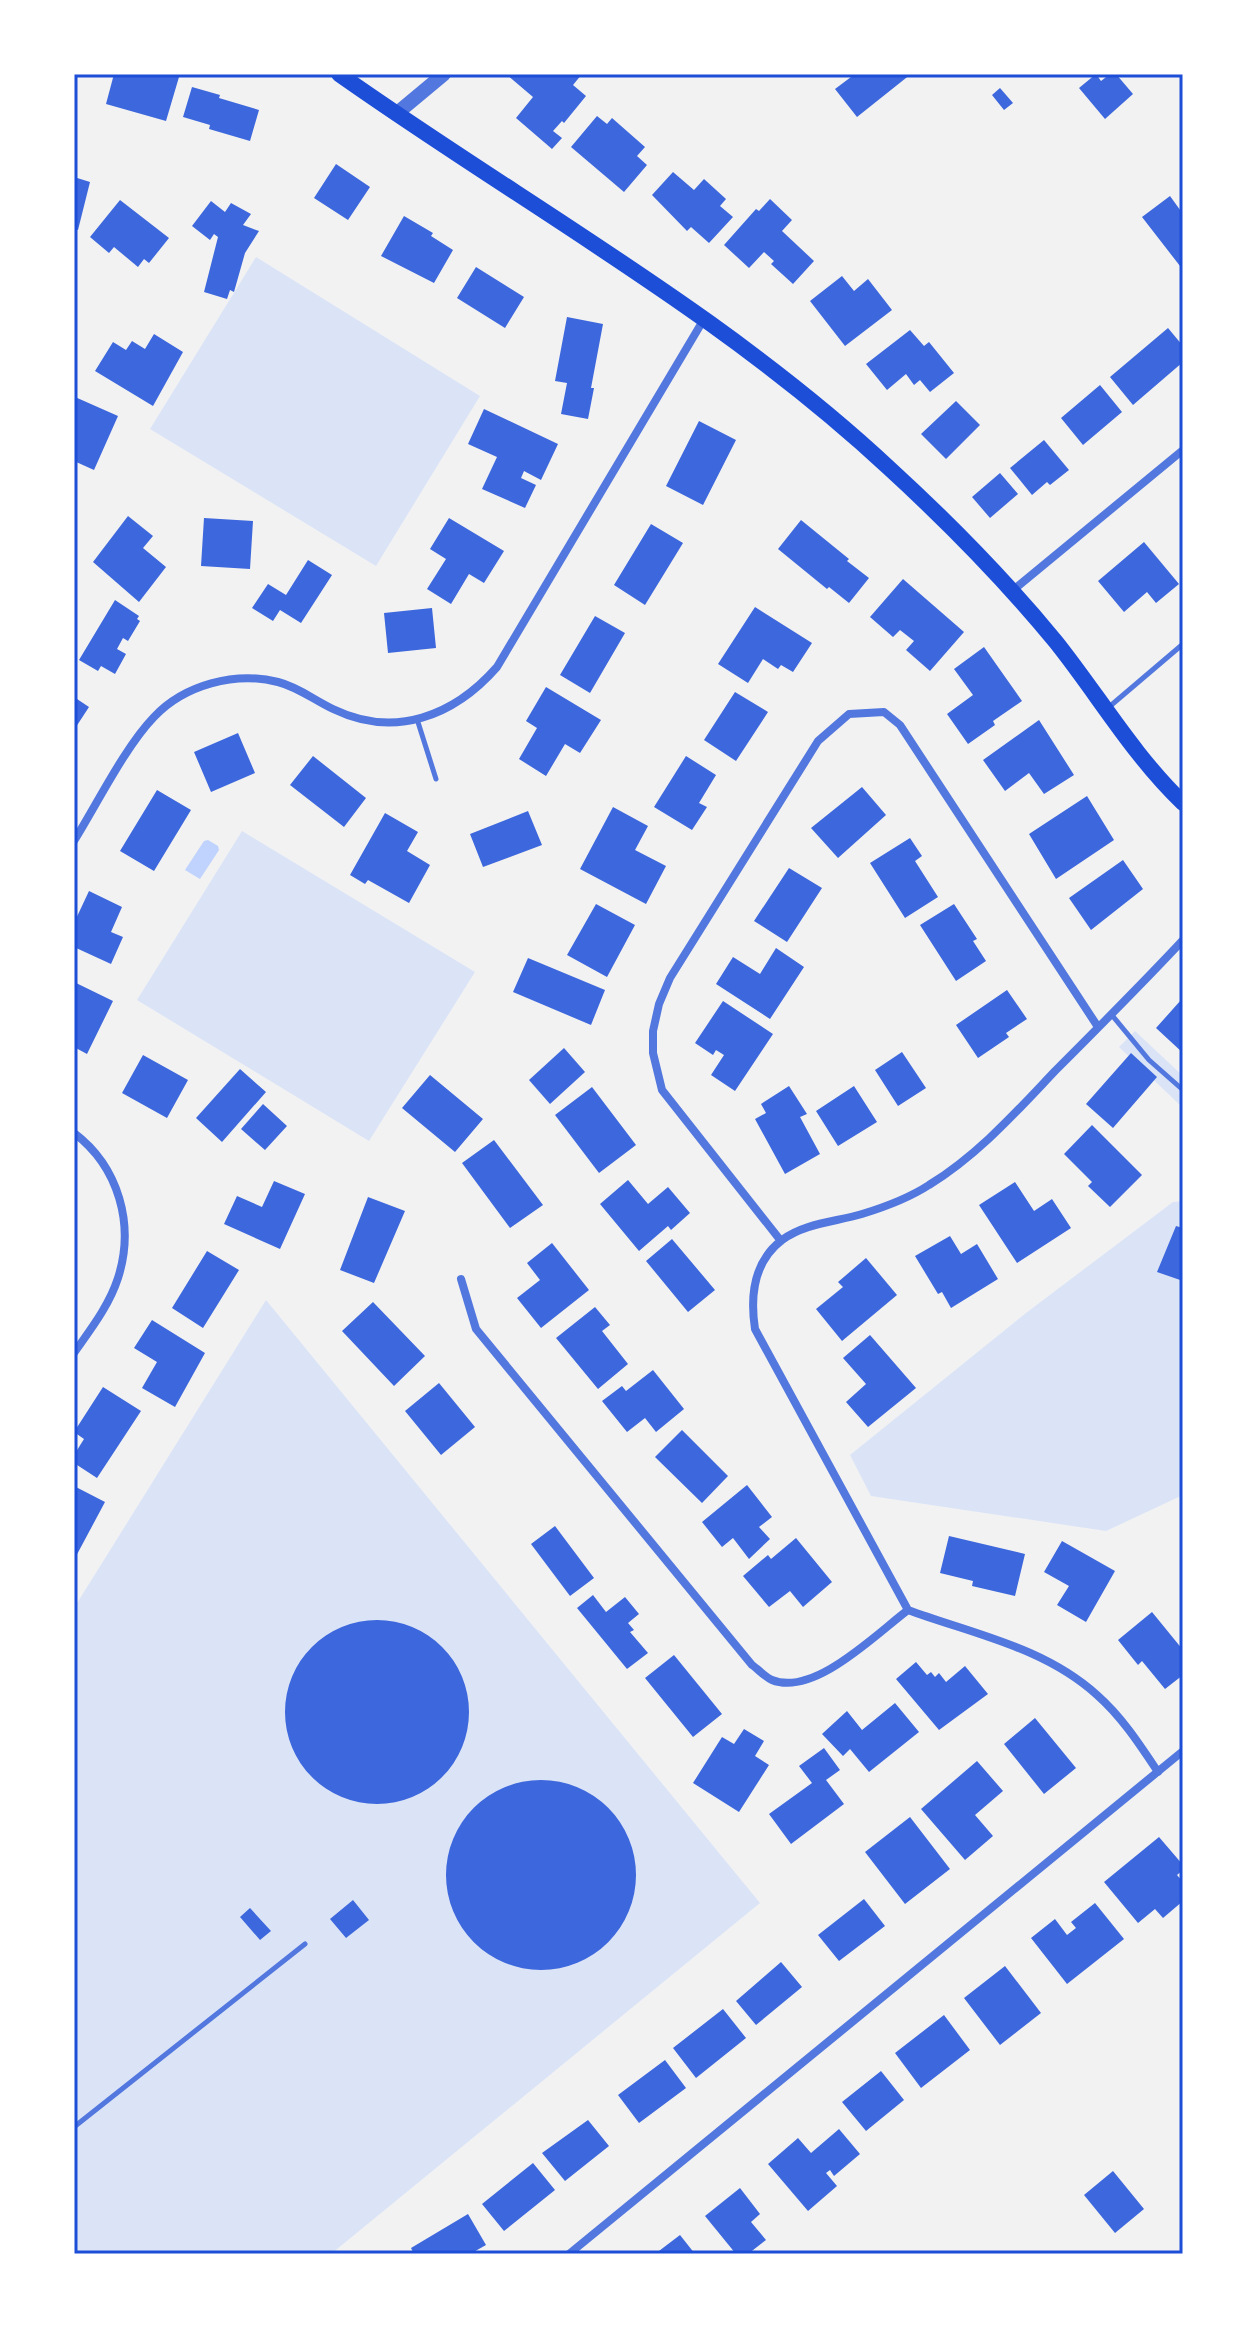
<svg xmlns="http://www.w3.org/2000/svg" width="1257" height="2328" viewBox="0 0 1257 2328" font-family="Ubuntu,sans-serif">
<style>
.green{fill:#dbe4f7}
.water{fill:#bfd3fe}
.building{fill:#3d67dc}
.lines{fill:none;stroke-linecap:round;stroke-linejoin:round}
.service{stroke:#5277de;stroke-width:5}
.minor{stroke:#5277de;stroke-width:8}
.tertiary{stroke:#5277de;stroke-width:14}
.secondary{stroke:#1d4ed8;stroke-width:16}
.neatline{fill:none;stroke:#1d4ed8;stroke-width:3}
</style>
<rect width="100%" height="100%" fill="#f2f2f2"/>
<path class="green" d="M256,257L480,396L376,566L150,429Z
M242,831L475,972L369,1141L137,1000Z
M1135,1031L1183,1076V1108L1119,1047Z
M1183,1201V1495L1106,1531L871,1496L850,1455L1026,1313L1173,1202Z
M266,1300L760,1903L331,2254H76L74,1608Z"/>
<path class="water" d="M208,840L218,846L219,850L200,879L185,870L204,841Z"/>
<path class="building" d="M114,74H168L179,77L166,121L106,104Z
M506,74H582L573,85L586,96L564,123L562,121L553,131L562,138L552,149L516,118L533,97Z
M855,74H911L857,117L835,89Z
M1096,74L1101,81L1110,74H1116L1133,94L1105,119L1079,88Z
M192,87L220,95L219,98L259,110L250,141L209,129L210,125L183,117Z
M1000,88L1013,103L1004,110L992,95Z
M597,116L607,124L612,118L645,147L637,156L647,165L624,192L571,147Z
M336,164L370,187L348,220L314,198Z
M673,172L694,190L704,179L726,199L720,206L733,217L709,243L691,227L687,231L652,195Z
M74,177L90,182L78,230L74,229Z
M1170,196L1183,214V264L1180,266L1142,217Z
M770,199L792,220L782,231L814,261L793,284L771,264L774,261L764,252L749,268L724,245L756,209L759,211Z
M120,200L169,238L149,263L144,259L138,267L114,247L109,253L90,237Z
M211,201L225,212L231,203L251,214L243,225L259,231L245,253L234,292L230,290L227,299L204,292L218,237L214,234L210,240L192,226Z
M404,216L433,233L431,236L453,250L434,283L381,256Z
M476,267L524,297L505,328L457,298Z
M842,276L854,291L868,279L892,310L845,346L810,301Z
M567,317L603,324L591,388H594L588,419L561,414L567,383L555,381Z
M1168,328L1183,346V362L1133,405L1110,377Z
M910,330L924,346L929,342L954,373L930,392L920,380L914,385L906,374L887,390L866,364Z
M154,334L183,352L153,406L95,371L113,342L126,350L132,341L145,349Z
M1100,385L1122,412L1083,445L1061,418Z
M75,397L118,416L94,470L74,461Z
M956,401L980,425L946,459L921,434Z
M484,409L558,444L541,480L524,471L521,478L536,485L525,508L482,489L497,457L468,444Z
M699,421L736,440L703,505L666,486Z
M1044,440L1069,470L1050,485L1047,482L1032,495L1010,468Z
M1000,473L1018,494L990,518L972,497Z
M128,516L153,536L143,548L166,567L139,602L93,562Z
M204,518L253,521L250,569L201,566Z
M449,518L504,551L484,583L469,574L451,604L427,589L446,559L430,549Z
M801,520L849,559L847,561L869,578L849,603L829,587L827,589L778,549Z
M651,524L683,543L645,605L614,585Z
M1144,542L1179,584L1156,603L1147,592L1124,612L1098,581Z
M308,560L332,575L301,623L280,610L273,621L252,608L268,584L286,595Z
M903,579L964,632L930,671L906,650L914,641L900,630L893,637L870,617Z
M115,600L139,616L137,619L140,621L128,641L123,638L117,649L126,654L115,674L101,666L98,671L79,660Z
M755,607L812,643L793,672L781,665L778,669L763,659L748,683L718,664Z
M432,608L436,648L388,653L384,613Z
M595,616L625,633L590,693L560,675Z
M984,647L1022,701L993,721L995,725L968,744L947,714L973,695L954,669Z
M546,687L601,720L580,753L565,744L546,776L519,759L537,728L526,721Z
M735,692L768,712L736,761L704,740Z
M74,697L89,707L74,730Z
M1039,720L1074,775L1044,794L1029,773L1005,791L983,760Z
M238,733L255,773L211,792L194,752Z
M313,756L366,798L344,827L290,785Z
M686,756L716,775L699,803L707,807L692,830L654,807Z
M862,787L886,815L838,858L811,828Z
M157,790L191,810L154,871L120,851Z
M1087,796L1114,840L1056,879L1029,834Z
M613,807L648,826L635,850L666,866L646,904L580,869Z
M528,811L542,845L483,867L470,834Z
M385,813L418,832L407,851L430,865L409,903L368,880L365,884L350,875Z
M910,838L922,856L915,861L938,897L905,918L870,863Z
M1123,860L1143,889L1091,930L1069,898Z
M789,868L822,888L787,942L754,921Z
M89,891L122,907L111,932L123,937L111,964L74,947V923Z
M596,904L635,925L607,977L567,955Z
M954,904L977,939L973,941L986,961L956,981L920,925Z
M776,948L804,967L770,1019L716,984L733,957L760,974Z
M528,958L605,990L591,1025L513,992Z
M74,982L113,1001L87,1054L74,1047Z
M1007,990L1027,1019L1006,1033L1009,1037L978,1058L956,1025Z
M1181,1000L1183,1002V1053L1156,1028Z
M723,1001L773,1034L735,1091L711,1075L724,1055L716,1050L713,1055L695,1043Z
M564,1048L585,1072L550,1104L529,1080Z
M902,1052L926,1088L898,1106L875,1070Z
M1131,1053L1157,1077L1113,1128L1086,1104Z
M143,1055L188,1080L167,1118L122,1093Z
M240,1069L266,1092L222,1142L196,1118Z
M430,1075L483,1119L455,1152L402,1108Z
M789,1086L807,1114L800,1117L820,1154L785,1174L755,1119L766,1113L761,1104Z
M854,1086L877,1122L838,1146L816,1111Z
M592,1087L636,1145L599,1173L555,1115Z
M263,1104L287,1126L265,1150L241,1129Z
M1092,1125L1142,1175L1110,1207L1088,1186L1092,1182L1064,1154Z
M494,1140L543,1205L510,1228L462,1163Z
M628,1180L648,1204L668,1187L690,1213L671,1230L668,1226L639,1251L600,1204Z
M274,1181L305,1194L280,1249L224,1224L237,1196L262,1207Z
M1015,1182L1034,1211L1052,1199L1071,1228L1017,1263L979,1205Z
M368,1197L405,1211L374,1283L340,1270Z
M1176,1226L1183,1228V1281L1157,1272Z
M950,1236L961,1254L977,1244L998,1279L951,1308L942,1292L938,1294L915,1256Z
M672,1239L715,1290L688,1312L646,1261Z
M552,1243L589,1290L541,1328L517,1298L540,1280L527,1263Z
M207,1251L239,1270L203,1328L172,1308Z
M866,1258L897,1295L842,1341L816,1309L843,1287L838,1282Z
M373,1302L425,1356L394,1386L342,1331Z
M595,1307L610,1325L602,1331L628,1364L598,1389L556,1338Z
M152,1320L205,1353L175,1407L142,1388L157,1362L134,1348Z
M870,1335L916,1388L868,1427L846,1402L866,1384L843,1358Z
M653,1370L684,1409L656,1432L645,1418L627,1432L602,1401L622,1386L626,1391Z
M439,1383L475,1427L441,1455L405,1411Z
M103,1387L141,1411L97,1478L74,1463V1455L84,1439L74,1432Z
M682,1430L728,1476L702,1503L655,1457Z
M747,1485L772,1517L759,1527L770,1539L749,1559L733,1538L722,1547L702,1522Z
M74,1486L105,1502L74,1560Z
M555,1526L594,1578L570,1596L531,1544Z
M949,1536L1025,1554L1015,1596L972,1586L973,1581L940,1573Z
M796,1538L832,1582L803,1607L790,1591L769,1607L743,1576L768,1555L771,1559Z
M1062,1541L1115,1571L1086,1622L1057,1605L1069,1586L1044,1572Z
M593,1595L606,1612L625,1597L639,1614L628,1623L634,1630L630,1632L648,1653L627,1669L577,1608Z
M1152,1612L1183,1650V1675L1165,1689L1142,1661L1138,1665L1118,1640Z
M285 1712a92 92 0 1 1 184 0a92 92 0 1 1-184 0Z
M674,1655L722,1714L693,1737L645,1678Z
M916,1662L927,1675L931,1672L935,1677L939,1673L946,1682L965,1666L988,1694L939,1730L896,1679Z
M895,1703L919,1732L869,1772L850,1749L843,1756L822,1734L847,1711L862,1730Z
M1035,1718L1076,1768L1044,1794L1004,1744Z
M744,1729L764,1741L755,1756L769,1765L739,1812L693,1783L722,1737L734,1744Z
M824,1748L840,1770L826,1780L844,1804L791,1844L769,1814L812,1783L799,1766Z
M977,1761L1003,1791L975,1815L993,1836L965,1860L921,1809Z
M446 1875a95 95 0 1 1 190 0a95 95 0 1 1-190 0Z
M910,1817L950,1869L905,1904L865,1852Z
M1159,1837L1183,1865V1870L1177,1875L1183,1882V1901L1163,1918L1155,1909L1138,1923L1104,1882Z
M864,1899L885,1926L839,1961L818,1935Z
M353,1900L369,1920L346,1938L330,1919Z
M1095,1903L1124,1939L1067,1984L1031,1938L1055,1919L1067,1935L1076,1928L1071,1922Z
M250,1908L271,1931L260,1940L240,1917Z
M781,1962L802,1987L756,2025L736,2001Z
M1005,1966L1041,2013L1000,2045L964,1998Z
M723,2009L746,2038L696,2078L673,2048Z
M944,2015L970,2050L921,2088L895,2053Z
M665,2060L686,2088L639,2123L618,2095Z
M881,2071L904,2100L866,2131L842,2102Z
M588,2120L609,2146L565,2181L542,2153Z
M839,2129L860,2154L834,2176L830,2170L826,2173L837,2186L808,2211L768,2164L798,2138L811,2153Z
M533,2163L555,2190L504,2231L482,2204Z
M1113,2171L1144,2209L1115,2233L1084,2195Z
M740,2188L760,2214L751,2222L766,2240L748,2254H736L705,2216Z
M468,2214L486,2245L470,2254H414L411,2248Z
M680,2235L695,2254H655Z"/>
<g class="lines">
<path class="service" d="M1109,707L1183,644
M417,719L436,779
M1111,1014L1149,1060L1183,1090
M74,2127L305,1944"/>
<path class="minor" d="M1012,591L1183,450
M74,841C97,804 125,747 154,717C184,685 235,671 278,682C298,687 314,700 333,709C395,739 454,716 497,667L704,319
M74,1133C119,1167 135,1225 118,1278C109,1306 90,1330 74,1353
M781,1241L662,1090L653,1053V1031L659,1004L670,978L818,741L849,714L884,712L900,725L1098,1027
M461,1279L476,1329L752,1665C758,1669 765,1677 772,1680C814,1697 876,1634 908,1610
M1158,1772C1140,1745 1122,1717 1097,1695C1044,1647 973,1634 908,1610L755,1329C750,1296 753,1262 782,1240C805,1223 835,1222 862,1214C885,1207 909,1198 929,1185C978,1155 1016,1112 1055,1071C1098,1028 1141,985 1183,940
M569,2254L1183,1751"/>
<path class="tertiary" d="M396,114L444,74"/>
<path class="secondary" d="M339,74C523,204 723,313 889,468C948,522 1005,580 1056,642C1099,696 1133,755 1183,803"/>
</g>
<rect width="1257" height="2328" fill="none" stroke="#ffffff" stroke-width="152"/>
<rect x="76" y="76" width="1105" height="2176" class="neatline"/>
</svg>
